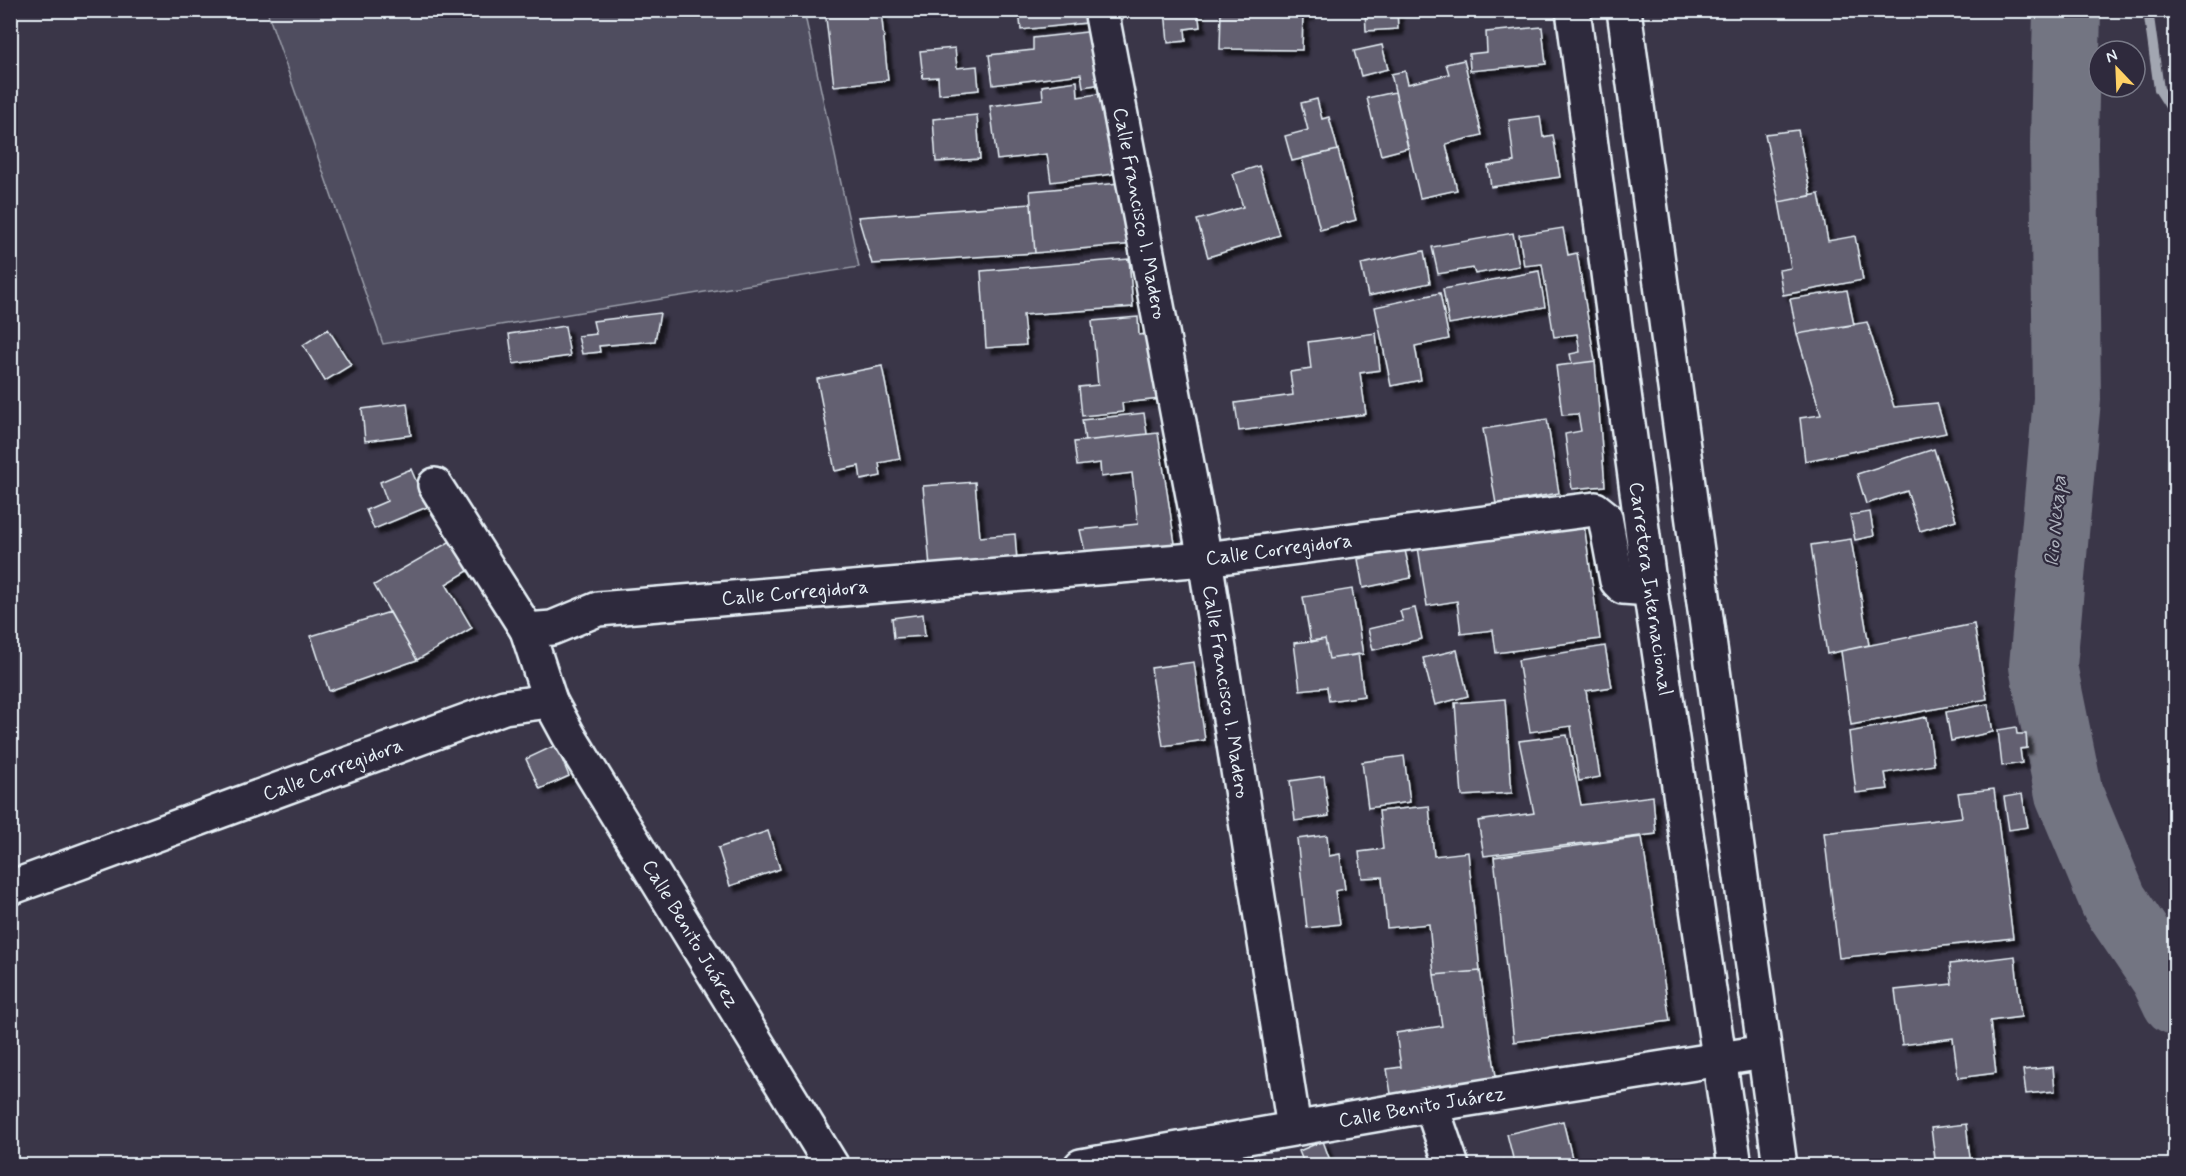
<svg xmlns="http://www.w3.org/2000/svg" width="2186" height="1176" viewBox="0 0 2186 1176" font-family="Mynerve,sans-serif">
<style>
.green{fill:#504e5f;stroke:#9ca0ac;stroke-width:1.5}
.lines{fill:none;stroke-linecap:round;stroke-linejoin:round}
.stream{stroke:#a2a6b1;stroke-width:10}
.river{stroke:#737482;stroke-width:68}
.building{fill:#636171;stroke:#e8f1f8;stroke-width:1.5;filter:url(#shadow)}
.minor-casing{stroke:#e8f1f8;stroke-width:38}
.primary-casing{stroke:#e8f1f8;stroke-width:38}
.minor{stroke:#2f2a3d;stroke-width:33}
.primary{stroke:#2f2a3d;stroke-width:33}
.labels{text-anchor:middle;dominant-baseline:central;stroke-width:4.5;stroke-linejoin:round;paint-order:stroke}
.street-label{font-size:20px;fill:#e8f1f8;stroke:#2f2a3d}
.water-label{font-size:21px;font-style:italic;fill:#aeb2bd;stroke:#2f2a3d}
</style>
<defs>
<filter id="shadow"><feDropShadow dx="5.5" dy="5.5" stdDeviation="1.5" flood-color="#0009"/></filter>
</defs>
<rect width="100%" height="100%" fill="#3a3648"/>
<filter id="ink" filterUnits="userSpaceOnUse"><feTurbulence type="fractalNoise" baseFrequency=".0167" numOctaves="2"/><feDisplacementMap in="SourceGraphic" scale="12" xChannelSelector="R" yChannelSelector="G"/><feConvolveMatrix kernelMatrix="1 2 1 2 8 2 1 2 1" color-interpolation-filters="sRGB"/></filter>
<g filter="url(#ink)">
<path class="green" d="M267,11H804L859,267L383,344Z"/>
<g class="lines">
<path class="stream" d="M2148,10L2159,89L2176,116"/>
<path class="river" d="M2067,10L2064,143L2067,399L2043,666L2069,794L2114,902L2164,976L2176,1001"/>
</g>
<path class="building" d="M825,10H881L888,80L834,86Z
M1019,10H1084L1086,23L1021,30Z
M1165,10H1198L1200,27L1185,29L1186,41L1168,43Z
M1221,10H1308V15H1303L1302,50L1220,49Z
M1365,10H1397L1398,29L1366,31Z
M1542,27L1546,64L1470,71L1469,54L1487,52L1486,32Z
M1095,31L1102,84L1083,87L1081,74L993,85L989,55L1033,50V38Z
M1382,45L1388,69L1361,76L1354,51Z
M955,48L957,68L977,66L979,90L939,94L938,77L923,78L920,51Z
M1464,60L1482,135L1446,144L1457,190L1420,198L1391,74L1405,71L1408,84L1449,74L1446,64Z
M1077,81L1078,97L1104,93L1113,174L1051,182L1047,154L997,160L990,106L1043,99L1042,86Z
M1395,92L1408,148L1381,155L1367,98Z
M1317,99L1322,119L1329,117L1338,150L1292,161L1285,136L1308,130L1301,103Z
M977,115L980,159L936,162L933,119Z
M1540,116L1543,137L1553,135L1560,177L1491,187L1488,166L1514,162L1509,120Z
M1798,130L1811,196L1779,202L1765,134Z
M1338,150L1356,220L1320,230L1302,158Z
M1259,166L1280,235L1208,257L1197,220L1243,207L1233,174Z
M1120,183L1135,244L1035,253L1030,191Z
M1819,194L1828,241L1855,236L1863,280L1783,295L1779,270L1791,268L1779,202Z
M1031,204L1035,253L872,264L858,217Z
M1563,228L1568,255L1577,253L1595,361L1572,364L1570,354L1580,352L1577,334L1554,337L1542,264L1524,266L1519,235Z
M1513,233L1519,266L1475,274L1473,268L1438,274L1432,247Z
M1424,251L1430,283L1368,296L1361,264Z
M1129,259L1133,307L1023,315L1026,345L986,348L981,271Z
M1539,271L1545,307L1449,324L1443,289Z
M1847,290L1854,325L1797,334L1790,299Z
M1440,293L1449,339L1415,346L1421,380L1391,386L1375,307Z
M660,313L655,341L599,346L600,352L582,354L578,336L596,334L593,321Z
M1138,317L1139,335L1155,333L1161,399L1122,403L1123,412L1082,416L1079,387L1098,385L1092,321Z
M1867,322L1894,407L1937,403L1946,433L1805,461L1800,418L1821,415L1797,334Z
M565,326L570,356L513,364L509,334Z
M328,329L351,365L325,381L303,345Z
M1376,333L1380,370L1360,373L1366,414L1239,431L1235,403L1293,395L1290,372L1311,369L1308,342Z
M1595,361L1605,486L1572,489L1565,434L1581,431L1578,414L1562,415L1556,366Z
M882,366L900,459L879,463L881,476L861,480L859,466L835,471L817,379Z
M407,403L411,435L365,441L362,409Z
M1144,413L1147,434L1085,441L1082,420Z
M1547,419L1559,493L1496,504L1483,429Z
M1158,433L1176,550L1086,556L1080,530L1138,524L1132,473L1101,477L1100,463L1077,466L1074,442Z
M1934,449L1956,520L1920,531L1907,491L1866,504L1857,474Z
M411,469L427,507L374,529L366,510L387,501L380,482Z
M975,482L980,537L1015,534L1017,561L930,567L923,486Z
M1870,512L1874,536L1855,540L1850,515Z
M1584,524L1600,639L1496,653L1493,630L1461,634L1457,601L1427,606L1418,547Z
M456,538L473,568L446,584L472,628L417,660L374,585Z
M1851,539L1869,645L1827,654L1811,545Z
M1405,550L1411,578L1363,588L1358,559Z
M1352,589L1363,654L1329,659L1325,639L1311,642L1303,597Z
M1415,608L1422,639L1373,650L1368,629L1403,621L1400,611Z
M390,612L417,660L329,691L311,636Z
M923,614L925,636L894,638L892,618Z
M1974,624L1987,699L1851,725L1841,651Z
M1325,639L1329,659L1358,654L1364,696L1329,701L1327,687L1300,690L1294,643Z
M1605,646L1612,687L1586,691L1600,777L1579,781L1571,726L1530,732L1518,660Z
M1457,650L1468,696L1435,705L1423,658Z
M1194,662L1205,740L1163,746L1151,668Z
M1505,699L1512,793L1462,796L1455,703Z
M1988,704L1993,732L1951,741L1946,712Z
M1927,717L1934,765L1885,773L1888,789L1856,793L1849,732Z
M2016,727L2017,734H2026L2027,748L2020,749L2022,763L2002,766L1998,730Z
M1567,735L1581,805L1653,796L1656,834L1484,856L1478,821L1534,813L1519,741Z
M556,745L569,776L540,789L526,759Z
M1404,756L1410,802L1368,808L1362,762Z
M1324,776L1329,816L1295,821L1290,781Z
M1994,789L2013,938L1839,958L1824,833L1962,817L1958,793Z
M2022,794L2028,827L2009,830L2004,797Z
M1429,806L1434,856L1468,852L1480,971L1434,975L1429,924L1387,928L1382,877L1362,878L1359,852L1383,849L1379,811Z
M768,831L780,869L730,886L718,848Z
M1327,835L1329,856L1340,854L1345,889L1335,891L1340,924L1307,928L1297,839Z
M1642,837L1670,1021L1514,1042L1494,857Z
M2015,956L2021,1017L1990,1021L1996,1073L1958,1078L1953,1038L1902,1045L1895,990L1952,984L1950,964Z
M1480,971L1497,1083L1392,1100L1387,1069L1401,1067L1396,1033L1442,1026L1434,975Z
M2053,1067L2055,1091L2026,1094L2023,1070Z
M1563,1121L1574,1166H1515L1507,1134Z
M1966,1124L1971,1166H1936L1931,1128Z
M1323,1141L1332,1166H1305L1299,1151Z
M1504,1160L1506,1166H1490Z"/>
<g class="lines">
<g class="minor-casing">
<g id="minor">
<path id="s1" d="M1101,10L1205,559L1294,1128"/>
<path d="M435,485L527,630"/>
<path id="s2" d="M10,888L504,707L550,701"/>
<path d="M1431,1105L1452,1166"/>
<path id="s3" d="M832,1166L569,736L550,701L527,630L552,628L598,609L1205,559L1595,509L1605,517L1617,581L1623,587L1650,589"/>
<path id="s4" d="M1081,1166L1431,1105L1764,1052"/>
</g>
</g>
<g class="primary-casing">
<g id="primary">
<path id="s5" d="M1573,10L1650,589L1735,1166"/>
<path d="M1624,10L1780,1166"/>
</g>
</g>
<use href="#minor" class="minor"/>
<use href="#primary" class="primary"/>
</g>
</g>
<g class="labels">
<g class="street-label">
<text stroke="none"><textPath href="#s1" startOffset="207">Calle Francisco I. Madero</textPath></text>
<text stroke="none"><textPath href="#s3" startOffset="1377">Calle Corregidora</textPath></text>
<text stroke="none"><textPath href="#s5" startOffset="584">Carretera Internacional</textPath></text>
<text stroke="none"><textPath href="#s3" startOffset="891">Calle Corregidora</textPath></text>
<text stroke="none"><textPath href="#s1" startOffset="693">Calle Francisco I. Madero</textPath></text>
<text stroke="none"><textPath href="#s2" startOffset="344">Calle Corregidora</textPath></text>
<text transform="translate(690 934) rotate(59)">Calle Benito Juárez</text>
<text stroke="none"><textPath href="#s4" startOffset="346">Calle Benito Juárez</textPath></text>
</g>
<g class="water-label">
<text transform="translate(2056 521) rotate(-85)">Rio Nexapa</text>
</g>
</g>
<rect width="2186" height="1176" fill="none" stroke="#2f2a3d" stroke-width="36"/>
<rect x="18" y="18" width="2150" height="1140" fill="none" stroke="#e8f1f8" stroke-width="2" filter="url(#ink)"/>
<g transform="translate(2117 69) rotate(337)"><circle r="28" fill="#2f2a3d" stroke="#797a88" stroke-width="1.5"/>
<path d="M0-4.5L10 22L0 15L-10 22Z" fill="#ffd166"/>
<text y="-9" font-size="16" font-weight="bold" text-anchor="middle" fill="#e8f1f8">N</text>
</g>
</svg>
